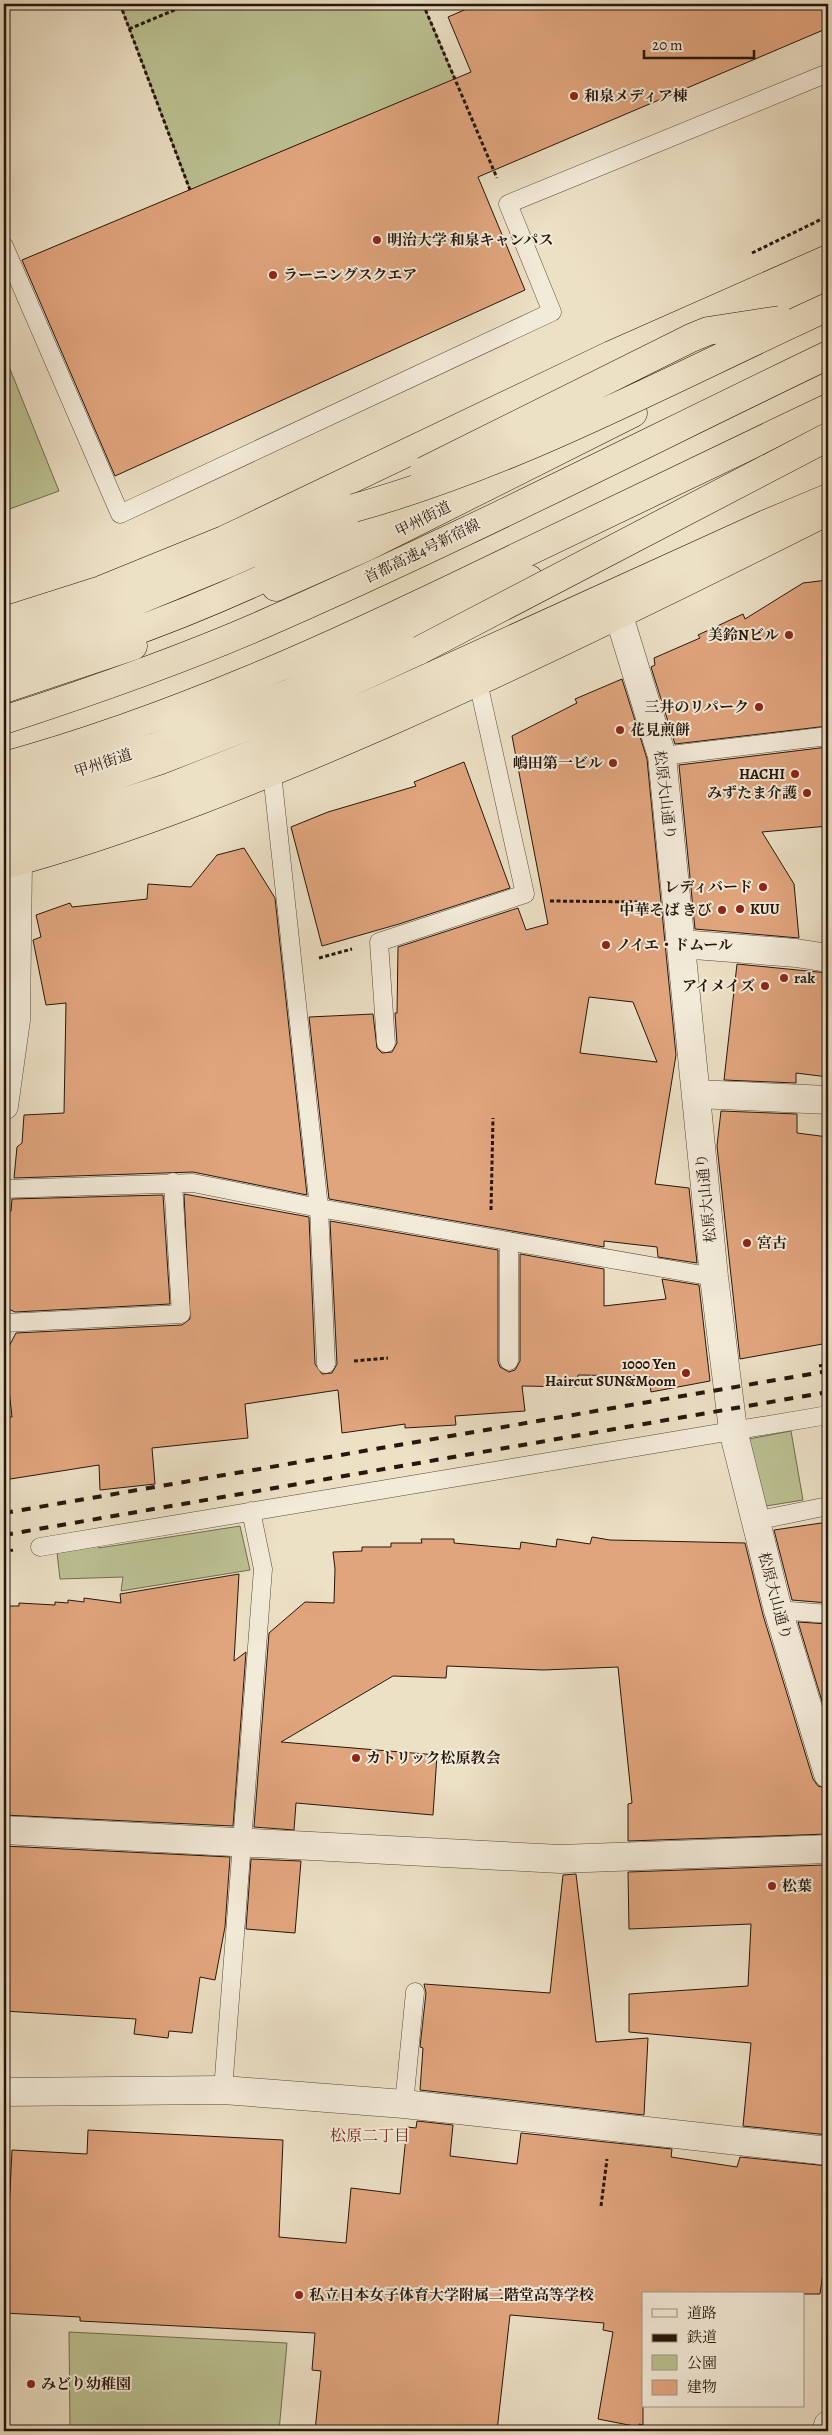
<svg xmlns="http://www.w3.org/2000/svg" width="832" height="2435" viewBox="0 0 832 2435" font-family="Alegreya,'Noto Serif JP',serif">
<style>
.green{fill:#bbc192;stroke:#706c4f}
.building{fill:#e1a57e;stroke:#26160c;fill-rule:evenodd}
.lines{fill:none;stroke-linecap:round;stroke-linejoin:round}
.service-casing{stroke:#58483a;stroke-width:19}
.minor-casing{stroke:#58483a;stroke-width:29}
.trunk-casing{stroke:#26160c;stroke-width:29}
.motorway-casing{stroke:#26160c;stroke-width:29}
.path{stroke:#26160c;stroke-width:3;stroke-dasharray:4 2.5;stroke-linecap:butt}
.service{stroke:#f3ebd9;stroke-width:18}
.minor{stroke:#f3ebd9;stroke-width:28}
.trunk{stroke:#ece0c5;stroke-width:28}
.motorway{stroke:#ece0c5;stroke-width:28}
.rail{stroke:#26160c;stroke-width:4;stroke-dasharray:9 9;stroke-linecap:butt}
.motorway-bridge-casing{stroke:#26160c;stroke-width:29;stroke-linecap:butt}
.motorway-bridge{stroke:#ece0c5;stroke-width:28}
.poi-dot{fill:#8f2418;stroke:#f3ebd9;stroke-width:2}
.labels{text-anchor:middle;dominant-baseline:central;stroke-width:4;stroke-linejoin:round;paint-order:stroke}
.poi-label{font-size:15px;font-weight:bold;fill:#26160c;stroke:#f3ebd9;text-anchor:start}
.street-label{font-size:15px;fill:#26160c;stroke:#f3ebd9}
.neighbourhood-label{font-size:16px;fill:#7a1f14;stroke:#f3ebd9}
</style>
<rect width="100%" height="100%" fill="#ece0c5"/>
<filter id="stains"><feTurbulence type="fractalNoise" baseFrequency=".004" numOctaves="4"/><feColorMatrix values="0 0 0 0 .2 0 0 0 0 .09 0 0 0 0 .02 0 0 0 .5 -.17"/></filter>
<radialGradient id="worn" r=".72"><stop offset=".6" stop-color="#630" stop-opacity="0"/><stop offset="1" stop-color="#630" stop-opacity=".3"/></radialGradient>
<path class="green" d="M120,4H423L455,79L190,190Z
M4,354L59,491L4,511Z
M791,1431L803,1500L760,1507L749,1439Z
M240,1526L250,1570L121,1591L123,1577L60,1579L57,1553L98,1546L99,1548Z
M69,2332L287,2343L279,2431H70Z"/>
<path class="building" d="M478,4H828V28L478,177L525,290L115,476L22,260L471,72L448,17Z
M828,580V726L675,744L651,667L655,665L654,658L700,638L698,635L743,614L745,619L803,583Z
M622,679L647,759L676,1055L655,1184L689,1188L697,1263L658,1257L657,1247L604,1241V1247L329,1199L309,1017L373,1014L377,1048L382,1053L392,1052L397,1043L395,1013H397L398,947L518,908L526,930L548,924L512,736L577,703L575,699ZM589,997L633,1002L657,1062L580,1053Z
M828,747V826L762,832L794,884L799,938L695,929L679,765Z
M464,762L510,888L399,924L322,946L291,827L328,812L416,786L414,782Z
M244,848L275,898L307,1195L193,1172L14,1178L17,1147L22,1143L24,1115L64,1113L66,1003L46,1005L33,940L41,937L36,915L70,903L72,907L147,899L148,884L191,887L217,855Z
M737,964L828,973V1077L796,1073V1083L724,1080Z
M721,1111L797,1114V1133L828,1137V1343L740,1359L717,1146Z
M184,1194L309,1217L315,1364L322,1374L332,1373L337,1364L330,1221L498,1250V1361L500,1367L509,1372L515,1370L520,1361V1254L604,1269V1306L666,1299L662,1279L699,1285L710,1381L651,1392L649,1376L578,1375L577,1387L522,1386L525,1411L455,1416L456,1425L405,1428V1424L342,1433L338,1390L245,1404L248,1438L152,1448L155,1484L100,1490L99,1465L4,1480V1417H12L5,1354L16,1333L182,1325L190,1319Z
M163,1195L170,1304L15,1312L4,1307L6,1213L11,1211L12,1199Z
M828,1522V1603L792,1600L774,1530Z
M592,1537L610,1540L745,1543L763,1615L813,1779L818,1786L828,1789V1834L628,1841V1804L632,1803L618,1667L543,1670L447,1666L446,1678L393,1676L281,1742L437,1755L433,1815L296,1803L294,1830L254,1827L269,1633L305,1602L334,1603L335,1569L333,1552L362,1551V1547H391V1543H422L421,1539H454V1543L520,1549L521,1542L556,1547L557,1539L590,1544Z
M239,1574L234,1661L246,1652L233,1826L4,1815V1606H19V1603L55,1605V1602L68,1603V1600L84,1602V1598L121,1603L120,1594Z
M798,1622L828,1624V1721Z
M4,1846L230,1857L225,1927L215,1980L200,1977L192,2033L169,2031L168,2038L134,2034L136,2019L4,2011Z
M251,1859L301,1861L295,1933L246,1929Z
M824,1865L828,1889V2135L743,2126L751,2043L629,2032V1994L748,1986L751,1924L629,1929L628,1872Z
M576,1874L596,2042L648,2038L644,2115L420,2090L423,2048L420,2047L426,1993L424,1984L550,1993L563,1875Z
M417,2121L453,2125L450,2156L517,2164L521,2133L672,2149L671,2157L737,2167L740,2157L828,2166V2237L820,2294H643V2425L639,2424V2427L598,2419L613,2332L603,2330L604,2323L510,2315L497,2431H315L321,2371L312,2370L315,2333L80,2321V2317L4,2313L12,2150L87,2154L88,2130L283,2140L279,2237L346,2243L351,2188L400,2194L407,2127L416,2128Z"/>
<g class="lines">
<g class="service-casing">
<path id="service" d="M4,246L120,514L552,312L508,204L828,73
M662,756L828,736
M272,773L319,1208L326,1364
M386,1043L379,942L525,894L478,682
M4,1189L193,1183L319,1208L714,1277
M509,1241V1361
M4,1323L181,1314L173,1182
M755,1521L828,1506
M40,1547L828,1415
M778,1610L828,1614
M223,2090L263,1569L251,1511
M404,2104L415,1992"/>
</g>
<g class="minor-casing">
<path id="minor" d="M619,616L662,756L714,1277L733,1430L778,1610L828,1774
M681,944L796,953L828,958
M696,1094L828,1100
M4,1106L16,1020L18,861
M4,1830L560,1859L828,1849
M4,2092L223,2090L404,2104L828,2151
M827,2431L828,2425"/>
</g>
<g class="trunk-casing">
<path id="trunk" d="M276,587L366,547L633,413
M4,621L101,590L224,540L611,355L828,259
M4,689L133,646
M4,795L157,746L290,693L529,579
M4,865C136,829 263,777 389,722C537,656 683,584 828,511"/>
</g>
<g class="motorway-casing">
<path id="motorway" d="M612,396L828,279
M4,646L107,613L231,562L354,508
M4,673C41,661 79,650 116,638C231,598 341,544 447,486
M4,720C90,692 176,662 259,626C452,542 639,446 828,355
M4,766C172,720 333,646 490,570C603,516 715,462 828,408
M4,813L161,760L292,709L420,650
M4,841L170,787L304,734L766,524L828,498"/>
</g>
<path class="path" d="M120,4L190,190
M423,4L497,178
M129,29L189,4
M752,253L828,216
M550,901L644,902
M319,958L352,949
M491,1210L493,1118
M354,1361L388,1358
M819,1366L828,1364
M4,1552L13,1550
M601,2206L607,2159"/>
<use href="#service" class="service"/>
<use href="#minor" class="minor"/>
<use href="#trunk" class="trunk"/>
<use href="#motorway" class="motorway"/>
<path class="rail" d="M4,1513L828,1371
M4,1535L828,1392"/>
<g class="motorway-bridge-casing">
<path id="motorway-bridge" d="M424,471L691,338L708,331L780,320
M354,508C520,462 672,378 828,307
M420,650L828,437"/>
</g>
<use href="#motorway-bridge" class="motorway-bridge"/>
</g>
<g class="poi-dot">
<circle cx="574" cy="96" r="5"/>
<circle cx="377" cy="240" r="5"/>
<circle cx="273" cy="275" r="5"/>
<circle cx="789" cy="635" r="5"/>
<circle cx="759" cy="707" r="5"/>
<circle cx="620" cy="730" r="5"/>
<circle cx="613" cy="763" r="5"/>
<circle cx="795" cy="774" r="5"/>
<circle cx="807" cy="793" r="5"/>
<circle cx="763" cy="887" r="5"/>
<circle cx="740" cy="909" r="5"/>
<circle cx="722" cy="910" r="5"/>
<circle cx="606" cy="945" r="5"/>
<circle cx="784" cy="978" r="5"/>
<circle cx="765" cy="986" r="5"/>
<circle cx="747" cy="1243" r="5"/>
<circle cx="686" cy="1373" r="5"/>
<circle cx="356" cy="1758" r="5"/>
<circle cx="772" cy="1886" r="5"/>
<circle cx="299" cy="2295" r="5"/>
<circle cx="31" cy="2384" r="5"/>
</g>
<g class="labels">
<g class="poi-label">
<text x="584" y="96">和泉メディア棟</text>
<text x="387" y="240">明治大学 和泉キャンパス</text>
<text x="283" y="275">ラーニングスクエア</text>
<text x="779" y="635" text-anchor="end">美鈴Nビル</text>
<text x="749" y="707" text-anchor="end">三井のリパーク</text>
<text x="630" y="730">花見煎餅</text>
<text x="603" y="763" text-anchor="end">嶋田第一ビル</text>
<text x="785" y="774" text-anchor="end">HACHI</text>
<text x="797" y="793" text-anchor="end">みずたま介護</text>
<text x="753" y="887" text-anchor="end">レディバード</text>
<text x="750" y="909">KUU</text>
<text x="712" y="910" text-anchor="end">中華そば きび</text>
<text x="616" y="945">ノイエ・ドムール</text>
<text x="794" y="978">rak</text>
<text x="755" y="986" text-anchor="end">アイメイズ</text>
<text x="757" y="1243">宮古</text>
<text x="676" y="1364" text-anchor="end">1000 Yen<tspan x="676" dy="17">Haircut SUN&amp;Moom</tspan></text>
<text x="366" y="1758">カトリック松原教会</text>
<text x="782" y="1886">松葉</text>
<text x="309" y="2295">私立日本女子体育大学附属二階堂高等学校</text>
<text x="41" y="2384">みどり幼稚園</text>
</g>
<g class="street-label">
<text transform="translate(423 519) rotate(-27)">甲州街道</text>
<text transform="translate(422 551) rotate(-26)">首都高速4号新宿線</text>
<text transform="translate(103 763) rotate(-18)">甲州街道</text>
<text transform="translate(665 795) rotate(83)">松原大山通り</text>
<text transform="translate(706 1198) rotate(-96)">松原大山通り</text>
<text transform="translate(775 1596) rotate(75)">松原大山通り</text>
</g>
<g class="neighbourhood-label">
<text x="370" y="2136">松原二丁目</text>
</g>
</g>
<rect width="832" height="2435" fill="none" stroke="#ece0c5" stroke-width="20"/>
<rect x="5" y="5" width="822" height="2425" fill="none" stroke="#26160c" stroke-width="2.5"/>
<rect x="10" y="10" width="812" height="2415" fill="none" stroke="#26160c"/>
<rect x="642" y="2292" width="162" height="115" fill="#f3ebd9" stroke="#a19687"/>
<rect x="652" y="2309" width="25" height="8" fill="#f3ebd9" stroke="#a19687"/>
<text x="687" y="2318" font-size="15" fill="#26160c">道路</text>
<rect x="652" y="2334" width="25" height="8" fill="#26160c" stroke="#a19687"/>
<text x="687" y="2342" font-size="15" fill="#26160c">鉄道</text>
<rect x="652" y="2355" width="25" height="15" fill="#bbc192" stroke="#a19687"/>
<text x="687" y="2368" font-size="15" fill="#26160c">公園</text>
<rect x="652" y="2380" width="25" height="15" fill="#e1a57e" stroke="#a19687"/>
<text x="687" y="2392" font-size="15" fill="#26160c">建物</text>
<path d="M644 50v8h110v-8" fill="none" stroke="#26160c" stroke-width="2.5"/>
<text x="652" y="50" font-size="15" fill="#26160c" stroke="#f3ebd9" stroke-width="4" paint-order="stroke">20 m</text>
<rect width="100%" height="100%" filter="url(#stains)"/>
<rect width="100%" height="100%" fill="url(#worn)"/>
</svg>
